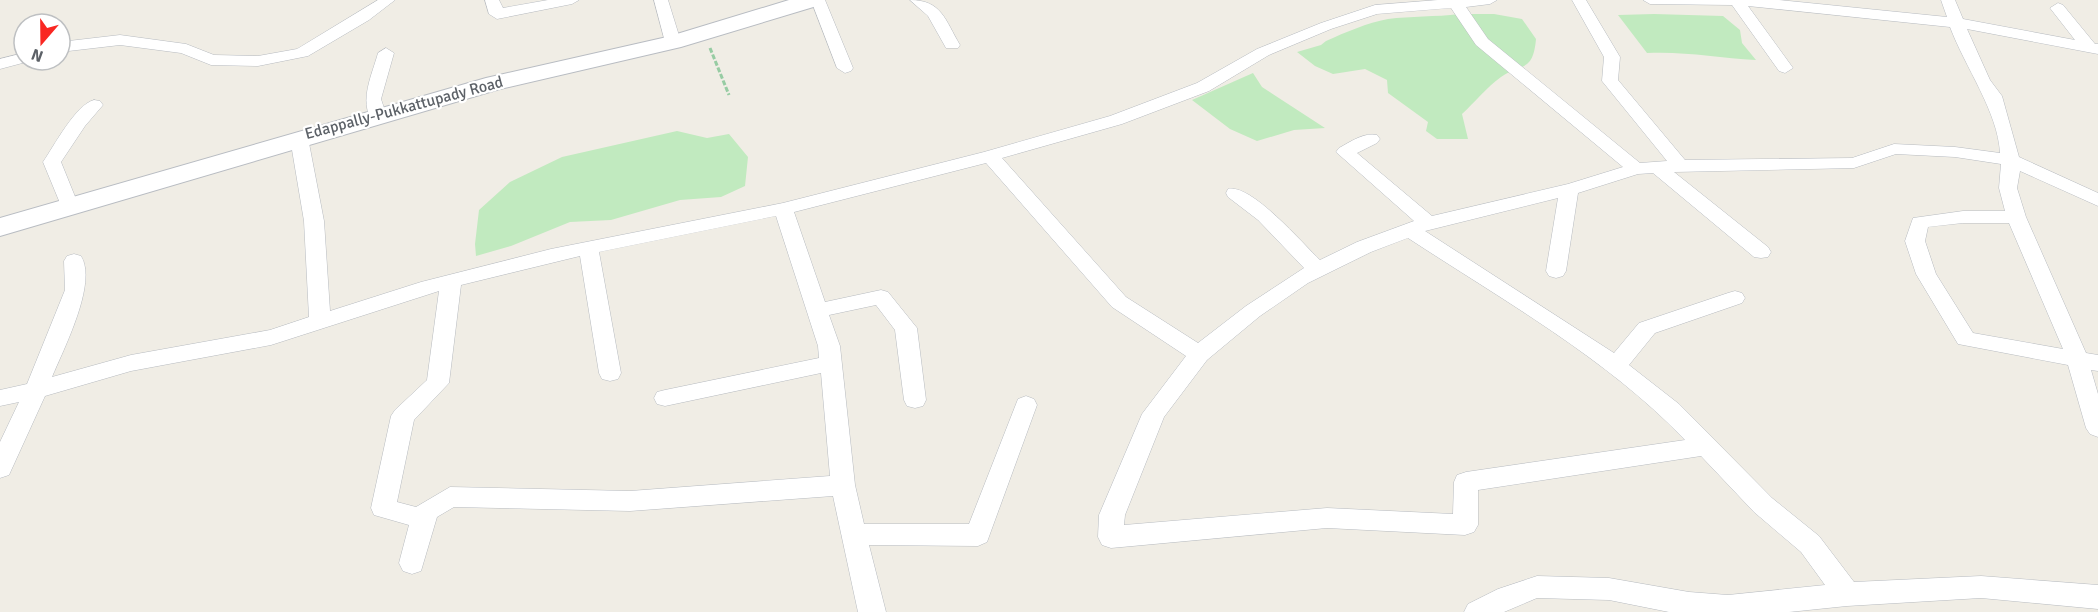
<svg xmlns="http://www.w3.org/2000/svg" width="2098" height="612" viewBox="0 0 2098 612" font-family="Signika,sans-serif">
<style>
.green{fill:#c1eabf}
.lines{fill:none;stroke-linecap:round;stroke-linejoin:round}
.street-casing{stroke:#b7bbc0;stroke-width:1}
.secondary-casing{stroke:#b8bcc2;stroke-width:2}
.path{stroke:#97cca3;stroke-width:3;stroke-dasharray:5 2;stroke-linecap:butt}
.street{fill:#fff;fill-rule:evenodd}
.secondary{fill:#fff;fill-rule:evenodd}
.labels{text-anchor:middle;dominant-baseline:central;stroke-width:4.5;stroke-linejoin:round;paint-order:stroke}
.street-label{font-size:16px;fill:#5c6167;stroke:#fff}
</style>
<rect width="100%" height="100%" fill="#f0ede5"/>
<path class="green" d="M1459,14H1494L1522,19L1536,39C1533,73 1521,63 1501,77C1487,87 1475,102 1462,114L1468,139H1437L1426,131L1428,122L1388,93L1387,80L1365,69L1333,74L1315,66L1297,52L1321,45L1326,41C1346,32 1367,23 1388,19C1410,16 1436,17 1459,14Z
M1654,14L1723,16L1740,30L1742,43L1756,60C1719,58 1684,51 1647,53L1618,15Z
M1253,73L1262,87L1325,128L1294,130L1257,141L1230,129L1192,100Z
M677,131L707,138L729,134L748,157L745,186L721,197L680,200L611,220L570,222L511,246L476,256L475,244L479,210L510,182L562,157Z"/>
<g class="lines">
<g class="street-casing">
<path id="street" d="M378,0H395L369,20L308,56L258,66L211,65L181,53L120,45L60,52V42L120,35L186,44L214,55L258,56L297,49Z
M485,0H499L503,8L548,0H579L572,4L497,19L489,14Z
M654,0H668L681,42L679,45H667L665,42Z
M811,0H825L853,68L851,71L845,73L837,68Z
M910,0C942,0 945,20 960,45L958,48H946L928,16Z
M1438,0H1497L1490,4L1466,7L1488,39L1640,163L1667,161L1602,81L1604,57L1572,0H1586L1620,57L1618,80L1685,160L1852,158L1894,144L1955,147L2000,153C1998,112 1965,67 1950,27L1748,6L1793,68L1785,73L1779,71L1732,5L1650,4L1643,0H1779L1947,17L1941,0H1955L1963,19L2075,40L2050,8L2058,3L2063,5L2095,44H2098V54L1967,29L1990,80L2002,96L2019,157L2098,193V206L2020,171L2017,188L2026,217L2086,353L2098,355V371L2091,370L2098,394V437L2090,434L2086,428L2068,365L1958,344L1916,274L1905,241L1913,218L1963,211H2005L1999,188L2001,164L1955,157L1896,154L1854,168L1674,172L1768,247L1771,252L1768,257L1761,258L1754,257L1653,173L1638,174L1578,193L1566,271L1563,276L1556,278L1549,276L1546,271L1558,198L1425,231L1614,353L1639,323L1728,293L1735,291L1742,293L1745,298L1742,303L1655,333L1629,365L1679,404L1772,498L1819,536L1854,582L1981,576L2098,585V609L1981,598L1847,606L1789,612H1669L1609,600L1537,598L1504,612H1464L1468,604L1498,589L1537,576L1609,578L1689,592L1728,595L1825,585L1801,552L1754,512L1701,456L1478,490V525L1474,532L1465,535L1327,528L1111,548L1102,545L1098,537L1099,515L1142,414L1186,356L1112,307L986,163L794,212L825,302L881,290L888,292L917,328L926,400L923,406L915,408L907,406L904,400L895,330L876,305L829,315L840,346L855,485L864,524H969L1018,399L1026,396L1034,399L1037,405L987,542L978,546L869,545L886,612H858L833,496L630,511L454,507L437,517L421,571L412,574L403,571L399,563L409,525L374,515L371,508L391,416L395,410L427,380L439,291L271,345L131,371L45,396L9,475L0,478V442L19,402L0,406V390L27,384L65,290L64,261L67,256L74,254L81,256C98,283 63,350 52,377L131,355L270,330L309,317L304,221L290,138L293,134H305L308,138L324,221L330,311L421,282L551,249L783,203L984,152L1110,116L1197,83L1257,49L1321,23L1375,5ZM1451,8L1476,45L1623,167L1568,184L1432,216L1357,153L1377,143L1380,139L1377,135C1364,132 1350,142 1339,148L1336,152L1414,221L1357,242L1320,260C1303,244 1251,183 1228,189L1226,193L1228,197L1258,220L1304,268L1246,306L1198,343L1126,297L1002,158L1122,124L1209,91L1269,55L1331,29L1377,14ZM776,216L818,346L819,358L665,390L657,392L654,398L657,404L665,406L821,373L830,476L630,491L450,487L416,507L397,502L414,420L449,383L461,285L580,256L599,373L602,379L610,381L618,379L621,373L599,252ZM1963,223H2009L2063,349L1973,333L1936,274L1925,241L1928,227ZM1408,238C1501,299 1608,359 1685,440L1466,472L1457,475L1454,482L1453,514L1327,508L1124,525L1125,515L1164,417L1207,360L1260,316L1308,283L1371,252Z
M386,48L394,53L381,99L387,117L384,121H372C359,100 372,75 378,53Z
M24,53V60L30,61L0,69V59Z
M94,100L100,101L103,105L85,126L61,162L78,204L76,208H62L43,162C54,146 76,104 94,100Z"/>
</g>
<g class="secondary-casing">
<path id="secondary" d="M789,0H823L820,5L681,47L500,89L0,236V218L486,78L667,37Z"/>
</g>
<path class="path" d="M710,48L729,95"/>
<use href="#street" class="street"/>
<use href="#secondary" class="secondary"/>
</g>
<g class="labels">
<g class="street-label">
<text transform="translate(404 108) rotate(-15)">Edappally-Pukkattupady Road</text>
</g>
</g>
<g transform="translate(42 42) rotate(200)"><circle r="28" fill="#ffffff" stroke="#bec0c2" stroke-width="1.5"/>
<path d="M0-4.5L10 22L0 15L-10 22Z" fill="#f92722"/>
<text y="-9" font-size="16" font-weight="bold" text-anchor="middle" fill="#5c6167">N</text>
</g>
</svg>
